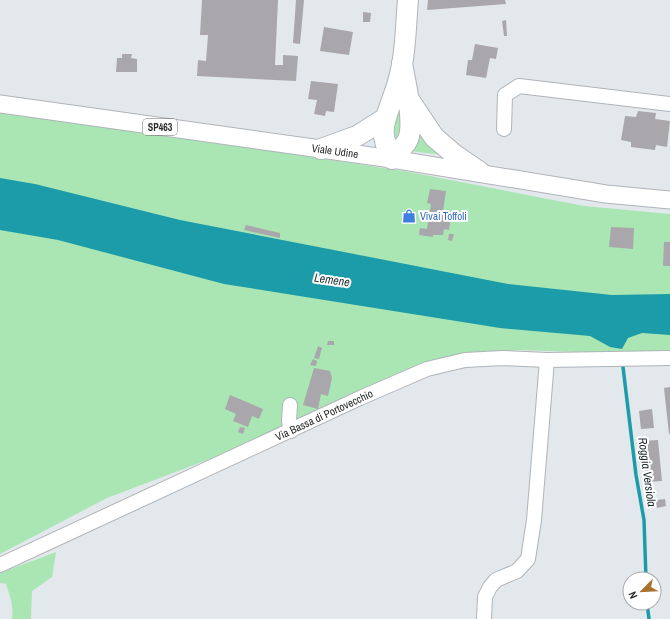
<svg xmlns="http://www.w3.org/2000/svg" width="670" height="619" viewBox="0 0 670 619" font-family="'Archivo Narrow',sans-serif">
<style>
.green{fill:#a9e6b3}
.water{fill:#1c9ba9}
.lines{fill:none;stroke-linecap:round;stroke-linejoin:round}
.stream{stroke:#1c9ba9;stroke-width:3.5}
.building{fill:#a9a6ac}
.minor-casing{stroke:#afb4b9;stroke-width:16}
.major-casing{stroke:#afb4b9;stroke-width:19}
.highway-casing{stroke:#afb4b9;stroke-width:22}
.minor{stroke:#fff;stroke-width:14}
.major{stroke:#fff;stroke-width:17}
.highway{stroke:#fff;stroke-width:20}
.labels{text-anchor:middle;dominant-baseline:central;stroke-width:4;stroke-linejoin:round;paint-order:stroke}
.shield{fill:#fff;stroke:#68696b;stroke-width:1}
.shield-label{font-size:10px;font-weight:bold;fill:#27292b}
.street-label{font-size:11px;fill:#27292b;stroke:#fff}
.shop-label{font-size:11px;fill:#366cbe;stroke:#fff;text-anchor:start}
.water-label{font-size:12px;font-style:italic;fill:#1b2f32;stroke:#fff}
</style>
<rect width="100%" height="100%" fill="#e3e8ed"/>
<path class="green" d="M402,102L401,139L392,142L394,113Z
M0,109L409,172L584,206L670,214V355L518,350L427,363L379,382L257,441L107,498L0,554Z
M417,126L443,155L410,151Z
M56,552L52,577L32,591L31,619H12C14,607 10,596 6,584L0,583V573Z"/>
<path class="water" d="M0,178L35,184L180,220L508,284L612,295L670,294V335L642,333L628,338L622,349L610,347L590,336L500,328L224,284L58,240L0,230Z"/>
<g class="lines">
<path class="stream" d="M623,367L636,475L644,520L646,579
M647,603L649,619"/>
</g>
<path class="building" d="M202,0H278L275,65H283V55L298,56L296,81L197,76L198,60L206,61L208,35H200Z
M296,0H304L300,44L293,43Z
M428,0H505L506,4L427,10Z
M363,12L371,13L370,22H363Z
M506,20L507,36H504L502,21Z
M324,27L353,32L349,55L320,51Z
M475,44L498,48L496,59L490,58L486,78L466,75L468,60H472Z
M122,54H132L131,58L137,59V72H116L117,58H122Z
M311,81L338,84L334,112L326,111L325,116L314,114L317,100L308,99Z
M638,111L656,113L655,119L670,121L667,147L656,145L655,150L631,147V142L621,140L625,116L636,117Z
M430,189L446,191L443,211L452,212L449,230L444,229L443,235H433V237L419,235L420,228L427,229L431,204L427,203Z
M246,225L280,233V238L244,230Z
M611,227L634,228L633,249L609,247Z
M449,234H454L452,241L448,240Z
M664,242H670V266H663Z
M328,341H334V345H327Z
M318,346L322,348L319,359L314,358Z
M313,359L317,361L316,366L310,365Z
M314,368L330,371L332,378L328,396L321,394L318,409L303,405Z
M670,387V434H669L664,388Z
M230,395L263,409L259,419L252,416L248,427L233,421L236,414L225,409Z
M652,409L654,428L641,429L639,411Z
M240,427L245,428L243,434L238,432Z
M658,440L662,481L647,482L643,441Z
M665,499L666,506L657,508L656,500Z"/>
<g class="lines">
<g class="minor-casing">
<path id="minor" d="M504,129L505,95L519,86L670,104
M290,405L289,421L291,431
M0,565L360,398L427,369L465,360L503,358L547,360L670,358
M484,619L485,597L490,587L496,580L517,571L528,559L534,520L547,360"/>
</g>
<g class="major-casing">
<path id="major" d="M0,104L392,159L606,194L670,200"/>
</g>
<g class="highway-casing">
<path id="highway" d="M402,63C405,82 417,128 406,143C402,148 396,153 392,159C378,132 384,123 393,97C397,87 400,75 402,65C406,44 406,21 408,0
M410,101L434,137L455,155L480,172
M321,149L357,136L384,119"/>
</g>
<use href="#minor" class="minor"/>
<use href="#major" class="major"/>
<use href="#highway" class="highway"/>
</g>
<defs>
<g id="shop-bare" transform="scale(1.08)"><path d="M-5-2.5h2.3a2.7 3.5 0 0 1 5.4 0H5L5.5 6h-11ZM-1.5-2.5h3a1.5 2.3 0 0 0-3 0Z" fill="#3f7fe0" stroke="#fff" stroke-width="2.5" paint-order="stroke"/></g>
</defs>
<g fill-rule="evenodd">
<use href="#shop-bare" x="409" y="216"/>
</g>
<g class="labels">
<rect class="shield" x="143" y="119" width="34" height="16" rx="3"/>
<g class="shield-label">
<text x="160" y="127">SP463</text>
</g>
<g class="street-label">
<text transform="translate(335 151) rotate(8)">Viale Udine</text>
<text transform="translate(324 415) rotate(-25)">Via Bassa di Portovecchio</text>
</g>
<g class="shop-label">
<text x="420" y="216">Vivai Toffoli</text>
</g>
<g class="water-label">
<text transform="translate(332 280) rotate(8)">Lemene</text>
<text transform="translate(647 472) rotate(82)">Roggia Versiola</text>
</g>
</g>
<g transform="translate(642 591) rotate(246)"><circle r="19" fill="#ffffff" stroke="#a9a9aa"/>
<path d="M0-3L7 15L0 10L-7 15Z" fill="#a9722e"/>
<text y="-6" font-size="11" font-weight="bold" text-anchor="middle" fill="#27292b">N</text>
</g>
</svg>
